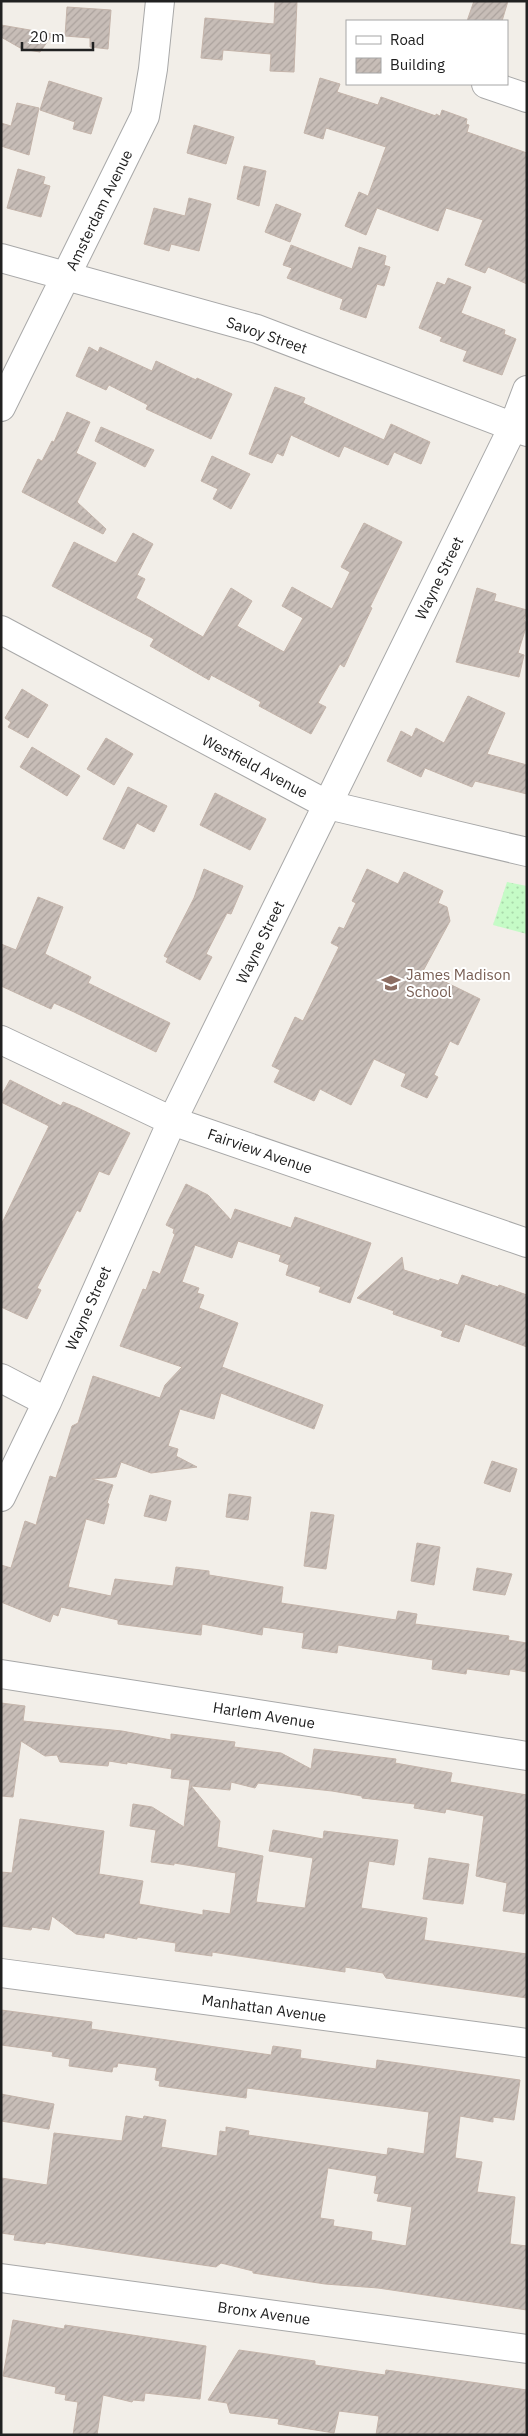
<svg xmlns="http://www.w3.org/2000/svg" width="528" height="2436" viewBox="0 0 528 2436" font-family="'IBM Plex Sans',sans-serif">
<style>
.park{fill:url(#park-dots)}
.building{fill:url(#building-hatch);stroke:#c4b4aa;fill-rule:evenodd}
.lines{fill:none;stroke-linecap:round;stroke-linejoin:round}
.minor-casing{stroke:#a8a8a8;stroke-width:30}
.minor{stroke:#fff;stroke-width:28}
.labels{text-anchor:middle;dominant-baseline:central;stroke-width:4;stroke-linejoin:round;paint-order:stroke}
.street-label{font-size:15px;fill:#212121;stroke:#fff}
.education-label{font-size:15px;fill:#785e54;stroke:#fff;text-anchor:start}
</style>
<defs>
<pattern id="park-dots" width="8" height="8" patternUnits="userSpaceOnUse" patternTransform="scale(1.25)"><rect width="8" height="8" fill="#c5fbc6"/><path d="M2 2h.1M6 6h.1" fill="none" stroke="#a9d7aa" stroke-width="1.8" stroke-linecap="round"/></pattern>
<pattern id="building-hatch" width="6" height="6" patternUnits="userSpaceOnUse" patternTransform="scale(1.25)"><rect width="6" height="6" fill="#c7bdb7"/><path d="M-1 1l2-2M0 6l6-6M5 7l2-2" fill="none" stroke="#aba29d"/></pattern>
</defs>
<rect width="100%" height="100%" fill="#f2eee8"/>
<path class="park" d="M507,882L527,886V934L493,925Z"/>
<path class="building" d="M275,1H297L294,72L270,71L271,54L223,50L222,60L201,58L205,18L274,24Z
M474,1H508L502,21H467Z
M67,7L111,10L108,49L90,47V38L65,36Z
M1,25L53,34L40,52L22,49L1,37Z
M320,78L340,84L337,92L378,105L381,97L436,116V114L440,116L442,110L467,119L466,124L469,125L467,132L527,153V284L488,267L485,273L465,265L483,220L446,208L438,231L377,208L366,235L345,226L359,192L368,196L386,147L326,128L323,139L304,133Z
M49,81L102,98L91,134L73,129L75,122L40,110Z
M17,103L39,108L29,155L1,146V123L11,126Z
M194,125L234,137L226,164L187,153Z
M244,166L266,171L259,206L237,199Z
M18,169L45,177L43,184L50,186L41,217L7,208Z
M189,198L211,204L199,251L171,244L169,251L144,244L154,208L185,216Z
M276,204L301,214L290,242L265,232Z
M291,245L352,269L359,247L386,256L384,265L390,267L384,286L377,284L366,318L340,309L343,299L287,278L292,268L283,265Z
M448,278L471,287L461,313L505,330L504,334L516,339L502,375L463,361L467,351L440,341L442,337L419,328L437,282L445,285Z
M89,347L98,352L100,347L152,371L156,361L196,380L197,378L232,394L211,439L146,409L148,405L109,385L106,390L76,376Z
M275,387L305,398L303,403L384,440L391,424L430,442L421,464L394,452L388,465L344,446L339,457L291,435L283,456L277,453L272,463L249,454Z
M67,412L90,422L76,453L96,463L77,502L106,529L103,534L22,492L38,459L42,461L52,441L54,442Z
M101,427L154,450L145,467L95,441Z
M212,456L250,474L231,509L213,499L218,489L201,481Z
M364,523L402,542L370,607L372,608L344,667L340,664L318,703L326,707L311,734L259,706L261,702L211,675L209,680L150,646L154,639L52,586L74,542L116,563L133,533L153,544L137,575L145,579L136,598L203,637L231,588L252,601L237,626L284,652L303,618L282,606L292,587L332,609L350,572L341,567Z
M477,588L496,594L494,601L527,610L524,620L527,624L518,653L524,655L519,677L456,662Z
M22,689L48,705L28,738L8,727L11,722L5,718Z
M468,696L505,713L487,754L527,765V794L475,781L472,787L425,768L421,777L387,761L401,731L412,737L416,728L444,743Z
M106,738L133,754L114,785L87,769Z
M32,747L80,776L67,796L20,767Z
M128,787L167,806L154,832L137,823L124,849L103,839Z
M215,793L266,819L250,850L200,825Z
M204,869L243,886L231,914L227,913L206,954L212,957L200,980L166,962L168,958L164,956L194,898Z
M367,869L398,884L404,872L443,891L438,903L447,907L450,921L423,971L480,999L458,1045L450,1041L434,1075L438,1077L427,1098L401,1086L406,1074L374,1059L351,1105L320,1089L314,1101L274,1082L280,1070L272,1066L295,1017L303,1021L339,947L331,943L339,927L344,929L356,903L352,901Z
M38,897L63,907L45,954L91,977L88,983L170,1023L156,1052L74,1012L54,1003L51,1009L1,986V944L16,950Z
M10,1080L61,1106L63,1102L78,1108L130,1133L109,1175L99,1171L80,1212L77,1210L37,1288L41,1290L27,1319L1,1307V1225L49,1126L1,1102V1096Z
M186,1184L208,1195L231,1220L235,1209L291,1228L295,1217L371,1243L350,1303L319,1292L321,1287L286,1275L289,1265L279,1261L281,1255L238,1241L232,1258L195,1245L182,1282L199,1288L197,1293L204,1295L199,1308L238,1323L222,1367L323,1405L314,1429L221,1393L214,1419L180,1409L168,1446L178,1449L176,1456L197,1467L151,1473L121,1462L116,1477L92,1479L113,1485L107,1503L109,1504L104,1524L86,1519L68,1587L111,1596L115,1579L173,1586L176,1567L209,1571V1575L283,1587L281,1603L396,1620L398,1611L417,1614L415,1624L509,1636L508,1640L527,1643V1672L510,1669L509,1675L467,1669L466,1674L432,1669L433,1660L338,1645L337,1653L302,1648L304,1633L263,1627L262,1635L202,1624L201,1635L118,1624V1620L61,1607L58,1616L53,1614L50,1622L1,1602V1565L11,1568L25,1521L36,1525L50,1476L56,1478L72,1426L78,1423L93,1376L160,1398L165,1385L182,1367L120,1346L143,1289L146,1290L153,1271L160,1274L175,1234L173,1233L174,1229L166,1225Z
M402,1257L404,1270L439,1281L440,1279L458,1285L462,1275L498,1287L499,1285L527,1295V1347L465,1324L459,1342L441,1336L443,1331L393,1314L394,1311L357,1298Z
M492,1461L517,1469L510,1492L484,1483Z
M229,1494L251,1497L248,1520L226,1517Z
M150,1495L171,1501L166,1521L144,1516Z
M311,1512L334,1515L326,1569L304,1566Z
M417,1543L440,1547L434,1585L411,1581Z
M477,1568L512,1574L505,1595L473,1590Z
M1,1703L25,1706L23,1721L122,1731L171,1740V1734L235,1742L234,1747L281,1753L311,1769L314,1749L396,1759L395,1763L452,1773L450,1782L527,1795V1898L524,1914L503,1911L507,1883L476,1876L484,1816L446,1809L445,1813L414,1808L415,1804L362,1798V1796L332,1791L258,1783L255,1788L231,1782L230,1790L191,1786L220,1821L217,1847L263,1856L256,1902L305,1908L313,1858L269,1851L273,1830L323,1839L324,1831L398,1840L394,1865L369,1861L361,1908L427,1918L424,1940L527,1954V1998L386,1978L383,1973L345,1967V1972L212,1952V1956L175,1951L176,1943L137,1937V1939L105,1933L104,1938L76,1934L52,1916L49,1930L32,1927L31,1930L1,1926V1872L12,1873L20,1819L104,1831L99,1874L143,1881L139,1904L203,1915V1910L230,1914L236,1873L174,1863V1865L151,1862L156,1830L130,1826L133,1804L152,1807L184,1827L190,1780L171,1778L172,1769L127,1762V1764L109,1761L108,1766L60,1762L57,1755L45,1756L21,1741L13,1797L1,1796Z
M429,1858L469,1864L463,1904L423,1899Z
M1,2010L92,2022L91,2029L271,2055L273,2046L301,2050L300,2058L376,2069L377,2060L520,2080L514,2120L493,2117V2122L460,2116L455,2158L482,2162L477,2192L515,2197L510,2244L527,2246V2310L378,2288L325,2284L253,2273V2271L221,2263L216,2267L46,2242L45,2244L14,2240L15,2235L1,2233V2178L47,2185L54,2133L122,2141L126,2116L143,2119L144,2116L166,2120L161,2147L217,2156L220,2131L226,2132V2127L249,2131L248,2135L387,2155L388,2148L424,2154L429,2112L247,2088L246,2098L159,2086L160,2081L155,2080L157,2068L118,2063L117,2067H113L112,2072L69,2066L70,2059L52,2056L53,2052L1,2045ZM328,2168L377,2176L374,2193L379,2194L377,2201L412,2207L406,2246L371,2240L372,2232L333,2226L334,2220L320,2218Z
M1,2094L54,2104L49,2129L1,2121Z
M13,2320L64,2329L65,2325L206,2346L200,2399L145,2393L144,2401L133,2400L132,2402L103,2395L97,2435H73L78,2402L65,2400L66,2395L55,2393L56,2387L3,2376Z
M239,2350L315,2361V2365L385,2375L386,2370L527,2390L525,2435H376L379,2416L339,2411L334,2433L278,2424L279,2419L230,2413L227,2403L208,2400Z"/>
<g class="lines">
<g class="minor-casing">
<path id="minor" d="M486,84L527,98
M1,258L257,329L527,432
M1,407L145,116L153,69L160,1
M1,630L328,805L527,852
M1,1040L172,1121L527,1243
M1,1378L47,1402
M1,1497L47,1402L172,1121L513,427L527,390
M1,1674L527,1756
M1,1973L527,2043
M1,2278L527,2349"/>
</g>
<use href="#minor" class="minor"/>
</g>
<defs>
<g id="school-bare" transform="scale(1.5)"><path d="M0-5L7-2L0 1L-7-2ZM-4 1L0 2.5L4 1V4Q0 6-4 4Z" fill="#8d6e63" stroke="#fff" stroke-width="2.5" paint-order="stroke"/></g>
</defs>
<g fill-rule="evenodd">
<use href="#school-bare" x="391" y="983"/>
</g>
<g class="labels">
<g class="street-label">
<text transform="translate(99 210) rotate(-64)">Amsterdam Avenue</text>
<text transform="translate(267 335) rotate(19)">Savoy Street</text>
<text transform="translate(439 578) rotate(-64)">Wayne Street</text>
<text transform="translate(255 766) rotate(28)">Westfield Avenue</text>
<text transform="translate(260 942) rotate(-64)">Wayne Street</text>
<text transform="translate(260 1151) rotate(19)">Fairview Avenue</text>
<text transform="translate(88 1308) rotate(-66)">Wayne Street</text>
<text transform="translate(264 1715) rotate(9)">Harlem Avenue</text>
<text transform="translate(264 2008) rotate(8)">Manhattan Avenue</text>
<text transform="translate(264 2313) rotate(8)">Bronx Avenue</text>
</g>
<g class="education-label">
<text x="406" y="974">James Madison<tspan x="406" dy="17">School</tspan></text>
</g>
</g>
<rect width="528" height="2436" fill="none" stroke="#212121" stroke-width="5"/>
<rect x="346" y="20" width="162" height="65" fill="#ffffff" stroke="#a6a6a6"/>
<rect x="356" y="36" width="25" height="8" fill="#ffffff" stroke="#a6a6a6"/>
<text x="390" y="45" font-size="15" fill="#212121">Road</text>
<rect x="356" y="58" width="25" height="15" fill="url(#building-hatch)" stroke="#a6a6a6"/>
<text x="390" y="70" font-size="15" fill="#212121">Building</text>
<path d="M22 42v8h71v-8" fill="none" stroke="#212121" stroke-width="2.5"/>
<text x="30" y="42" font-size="15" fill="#212121" stroke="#ffffff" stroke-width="4" paint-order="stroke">20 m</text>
</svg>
